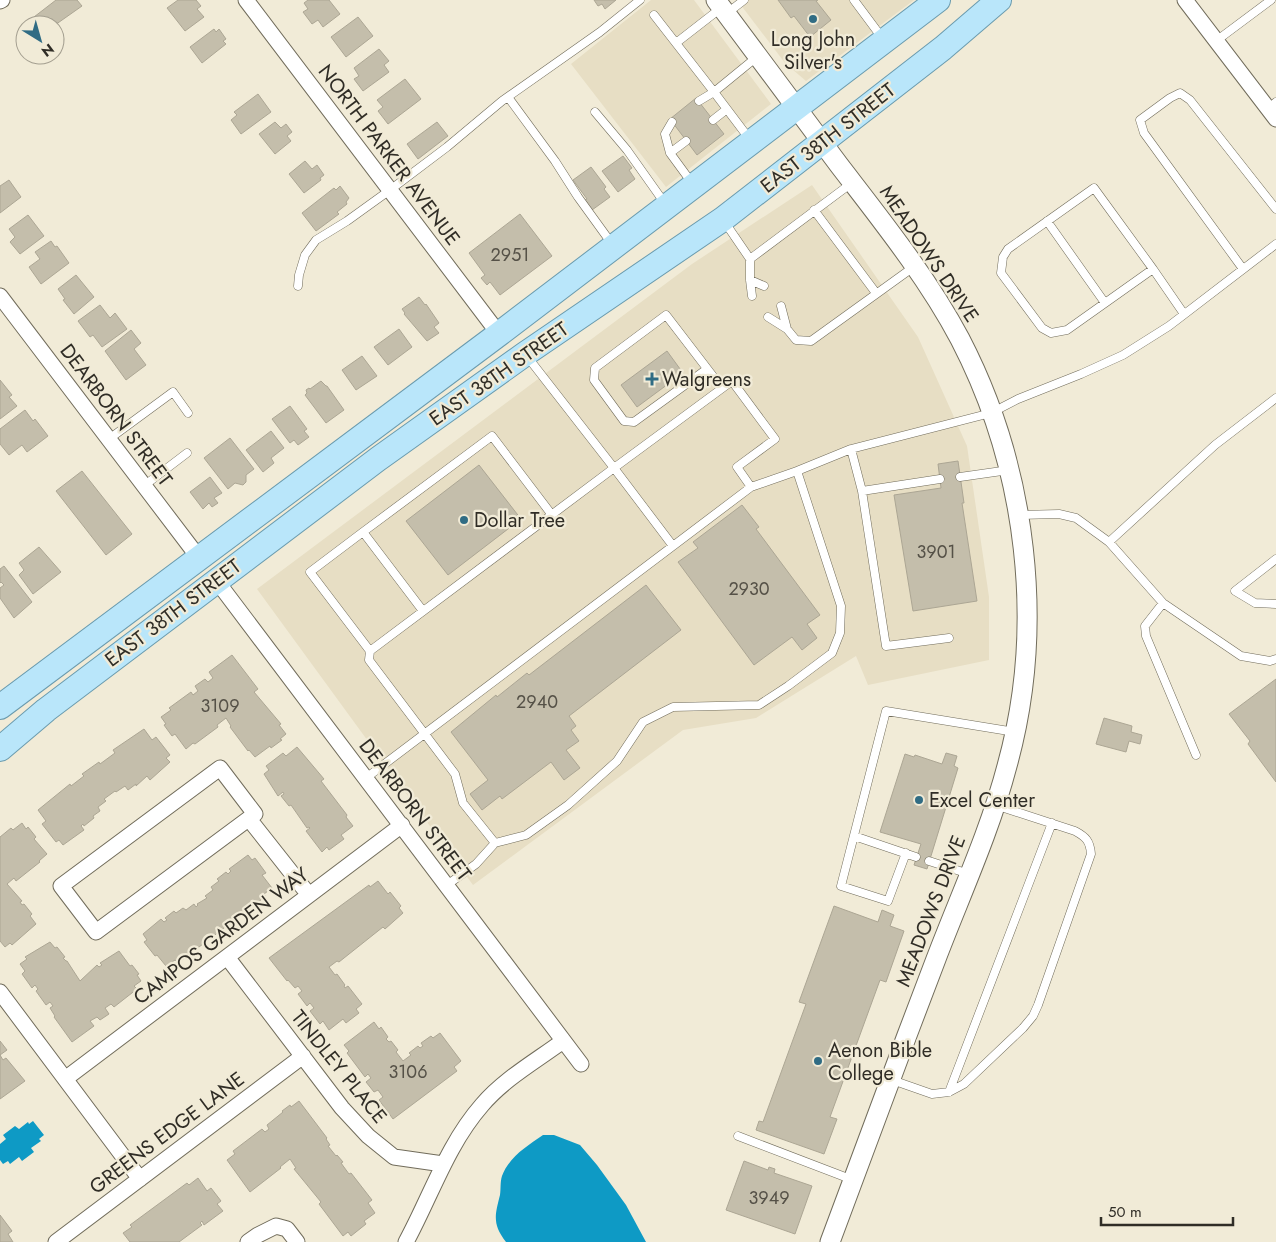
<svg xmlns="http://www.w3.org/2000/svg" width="1276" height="1242" viewBox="0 0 1276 1242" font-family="Jost,sans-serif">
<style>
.built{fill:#e7dec4}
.water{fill:#0e9ac5}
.building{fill:#c4beab;stroke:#aca694}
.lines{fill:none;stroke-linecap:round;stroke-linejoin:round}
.service-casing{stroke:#716c5b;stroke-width:9}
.minor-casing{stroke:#716c5b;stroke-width:17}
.tertiary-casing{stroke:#716c5b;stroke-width:21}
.primary-casing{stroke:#6a9bae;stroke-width:26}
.service{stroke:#fff;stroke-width:8}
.minor{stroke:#fff;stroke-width:15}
.tertiary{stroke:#fff;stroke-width:19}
.primary{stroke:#b9e6fa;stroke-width:24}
.poi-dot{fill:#306c84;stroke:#f1ebd7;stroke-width:2}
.labels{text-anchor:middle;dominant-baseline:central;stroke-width:4.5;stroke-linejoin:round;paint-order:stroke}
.number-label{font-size:18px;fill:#555147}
.poi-label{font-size:20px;fill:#302d26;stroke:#f1ebd7;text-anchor:start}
.street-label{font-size:20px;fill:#302d26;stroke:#f1ebd7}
</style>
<rect width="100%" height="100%" fill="#f1ebd7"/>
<path class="built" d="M651,0H694L771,104L666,187L571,64Z
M737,0H914L806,81L785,63Z
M812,185L918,337L967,446L989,597V660L868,685L856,656L756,718L683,730L473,885L257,589L692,264Z"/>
<path class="water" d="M33,1121L44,1135L39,1139L41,1141L31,1148L34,1152L22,1161L19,1157L10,1164L8,1161L3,1164L0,1160V1144L6,1139L3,1135L15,1126L19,1129L28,1122L29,1124Z
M543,1135H554L580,1145L597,1165L626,1205L646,1242H506C492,1224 495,1215 500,1195C501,1189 500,1182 502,1176C509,1157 527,1146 543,1135Z"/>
<path class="building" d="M56,0H77L82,6L55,25H39L34,17Z
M178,0H196L201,6L197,9L204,17L185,31L167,8Z
M308,0H329L340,14L323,27L318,20L312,24L303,12L308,9L304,3Z
M594,0H616L605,9L602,4L598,6Z
M778,0H818L816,1L831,20L810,37L794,16L791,18Z
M358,17L373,36L346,57L331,37Z
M214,29L216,32L219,29L226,39L223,41L226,44L202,63L190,47Z
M379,49L389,61L384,65L389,72L363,91L354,79L359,76L354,68Z
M405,79L421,99L388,124L378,111L383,107L377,100Z
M258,94L271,112L241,134L231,120L237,115L234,112Z
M696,98L724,134L697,155L670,119Z
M275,122L281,128L286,124L292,132L287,136L291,141L275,154L259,134Z
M437,122L448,136L418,159L407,144Z
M623,156L632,168L629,170L635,179L618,192L602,171Z
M305,161L312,169L317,165L324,175L320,178L321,180L304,193L289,174Z
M591,167L606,187L604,189L610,197L592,210L585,200L587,199L573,180Z
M9,180L21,197L0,213V186Z
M340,186L349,198L346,202L347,204L337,212L339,214L316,231L302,213L334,188L336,190Z
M520,214L552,256L500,295L490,282L487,285L481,278L485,275L469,253Z
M28,215L44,236L20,254L10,242L15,237L9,229Z
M51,241L55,247L57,246L69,263L41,284L29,267L40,259L35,252Z
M76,275L94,297L74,314L63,300L65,299L58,289Z
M419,297L425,305L426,304L439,323L434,327L439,333L427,341L404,314L405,313L402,309Z
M100,305L110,318L115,313L127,329L102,347L93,335L90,337L78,321Z
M399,329L412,347L388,365L374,347Z
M131,330L141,343L134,349L146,365L126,380L105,351Z
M667,351L683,373L637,407L621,385Z
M362,356L377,376L356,390L342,370Z
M0,380L12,395L9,397L17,406L0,419Z
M321,381L326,386H327L344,410L326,423L305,395L307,393L306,390L309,388L310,389Z
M290,406L307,429L304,431L309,437L298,445L294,440L290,443L272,419Z
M25,410L33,421L35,419L48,436L27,452L22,445L9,455L0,444V429Z
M271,431L284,448L271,458L274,463L263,472L246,450Z
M230,438L254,469L246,475V482L243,485L235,483L228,489L204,458Z
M958,461L964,503H962L977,601L913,611L894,495L941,488L938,464Z
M479,465L521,519L448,575L406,521Z
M82,471L132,534L106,555L56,491Z
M210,477L222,493L214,498L218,503L212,507L209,503L203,509L190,492Z
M742,505L759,527L756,529L820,615L807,624L817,638L802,650L792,637L754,665L678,562L698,548L693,542Z
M39,547L61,572L33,594L19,575L24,570L19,563Z
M4,566L32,602L14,618L0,598V588L4,585L1,582L0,583V569Z
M646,585L681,630L569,716L576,726L571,730L579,741L566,750L580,768L564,780L551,762L502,799L500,796L482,810L470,794L488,780L451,732L496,695L497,697L527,673L529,675Z
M232,655L258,689L254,692L281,724L279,725L286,734L280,739L282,740L271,748L270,746L255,757L249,750L248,751L230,727L231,726L226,718L217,725L218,727L195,744L193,743L186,749L175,734L172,736L164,725L166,724L161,717L171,710L169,708L191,692L193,695L198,691L195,686L205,679L208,682L213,678L209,672Z
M1276,679V782L1248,744L1250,741L1229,714Z
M1104,718L1132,726L1131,732L1142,735L1140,744L1129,741L1126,752L1096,744Z
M144,729L152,740L156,737L170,755L166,758L170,762L150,780L147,776L136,786V784L128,790L125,786L116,792L115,791L104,799L106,801L98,807L100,811L93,816L94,818L84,826L83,824L81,826L84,830L63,845L59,840L56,842L42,824L46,821L38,810L70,784L71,786L84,776L82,774L99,762L100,764L115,753L113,750Z
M297,747L324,779L321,781L347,815L346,817L353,826L341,835L344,839L329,850L327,847L322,852L306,831L310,828L309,827L307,828L291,805L289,806L281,796L284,794L283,792L278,796L264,774L269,770L266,766L283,753L286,756Z
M946,753L957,756L954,766L958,768L927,869L914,865L921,844L880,832L905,754L914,757L915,755L942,764Z
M22,823L26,829L28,827L36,837L34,839L47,854L39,861L40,862L16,881L14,878L7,884L22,901L20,902L22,905L24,904L32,914L30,916L36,924L12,945L10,943L5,947L0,941V837L11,828L13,830Z
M248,855L252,860L255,858L266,873L262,875L272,888L264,894L266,896L178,963L175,960L166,966L157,955L155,956L144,942L147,940L143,934L161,919L164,922L167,920L165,918L174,911L176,913L183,908L186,910L194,904L196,907L198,905L197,904L207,898L205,896L213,890L211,887L219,881L217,879L226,872L228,874L231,871L229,869Z
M378,881L388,894L390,892L401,906L399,908L403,913L385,929L383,927L339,962L337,961L329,967L335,975L337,974L345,985L344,986L345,988L348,986L362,1004L356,1009L359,1013L346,1023L343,1019L329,1030L323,1021L320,1024L310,1011L314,1008L310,1003L307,1006L298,994L302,991L298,986L295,988L288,980L287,981L269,958L369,885L370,887Z
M834,906L878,922L882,910L894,915L890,926L904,931L886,982L880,980L830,1117L837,1119L824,1154L756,1130L759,1121L763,1122L806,1004L799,1002Z
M50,942L55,948L57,947L65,957L63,958L66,961H67L80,981L97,965L99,967L102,965L100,963L119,951L130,966L132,965L139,974L137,975L141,981L134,986L137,989L114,1007L111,1004L105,1008L109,1014L100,1020L97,1017L90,1021L94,1026L72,1042L54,1017L55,1016L50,1008L53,1006L50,1002L46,1005L36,991L38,989L35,985L32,988L22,974L25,971L20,964L27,959L25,957Z
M374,1022L379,1029L381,1027L388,1037L386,1039L389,1042L391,1041L398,1050L396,1052L403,1061L411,1055L409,1053L418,1046L420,1048L423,1046L421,1043L431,1036L433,1038L440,1033L461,1061L454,1067L457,1071L393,1119L379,1100L383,1097L378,1090L374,1092L366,1082L371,1078L368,1074L365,1077L347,1053L349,1051L344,1045Z
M0,1041L7,1050L0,1055Z
M0,1055L3,1060L6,1058L25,1081L0,1099Z
M299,1101L327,1138L326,1139L330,1145L328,1146L336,1156L337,1155L343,1162L341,1163L349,1174L351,1173L372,1200L368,1203L375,1213L364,1221L366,1224L351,1236L348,1232L343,1236L319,1204L321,1202L294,1169L296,1168L290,1159L280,1167L281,1168L250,1192L227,1160L235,1154L233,1151L262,1129L265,1132L269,1129L267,1125L283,1112L282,1111L290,1105L291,1107Z
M744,1161L768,1170L769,1167L775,1169L774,1173L812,1186L795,1234L726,1210Z
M198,1178L207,1191L211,1188L221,1201L217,1204L223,1211L204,1225L202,1221L200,1223L202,1225L179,1242H130L123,1233L132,1227L130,1225L187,1183L189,1185Z
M0,1215L12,1231L8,1234L13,1242H0Z"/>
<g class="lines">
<g class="service-casing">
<path id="service" d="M854,0L883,39
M726,14L744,0
M654,15L714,92L699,101
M1216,41L1271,0
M676,43L721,8
M508,97L555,161L578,197L612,244
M1268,109L1276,102
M595,112L627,150L666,205
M713,120L727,109
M672,122L665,134L670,153L692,183
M751,141L714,92L758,56
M670,153L686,141
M814,210L876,293
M724,221L750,259V280L752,296
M1047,221L1105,303
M750,259L853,182
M1153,269L1094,188L1008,249L1003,257L1001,273L1042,328L1051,333L1067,330L1153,269L1184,314
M1243,269L1144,133L1140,120L1170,98L1180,93L1190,100L1276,209
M750,280L764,286
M298,286L299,275L305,255L316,240L347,221L390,190L447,147L502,101L600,32L640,0
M781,306L787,329
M768,317L787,329L796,340L811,341L915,266
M707,369L634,422L624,421L594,380L595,368L666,315L722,388
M109,439L173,392L188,413
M851,449L862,491L886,646L949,638
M960,477L1009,470
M145,485L187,453
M862,491L940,479
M1019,515L1059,514L1076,518L1109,542L1163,603L1241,656L1270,661L1276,659
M363,532L310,572L370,651
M1109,542L1215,445L1276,398
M673,546L614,468L732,381L775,439L737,467L751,487
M1276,559L1235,591L1255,603L1276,604
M1163,603L1145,626L1146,636L1196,755
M423,611L363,532L492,436L552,515
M366,778L751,487L797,471
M854,836L916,857
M495,843L526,835L568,805L617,761L643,722L673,707L759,705L788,686L832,653L840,633L841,606L797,471L851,449L991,413L1018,399L1081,374L1123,355L1169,326L1276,244
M906,853L888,901L841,886L886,711L1015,732
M929,861L969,874
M447,885L476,864L495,843L463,803L455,774L369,660L370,651L614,468L526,355
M892,1080L932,1094L949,1092L964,1084L1023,1028L1033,1016L1038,1005L1091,854C1090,841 1086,837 1075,831L995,805
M949,1092L1052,823
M738,1136L853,1180"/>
</g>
<g class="minor-casing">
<path id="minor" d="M246,0L499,334
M1185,0L1276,119
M0,1L2,0
M0,296L199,558
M216,580L581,1064
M220,768L255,814L96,932L61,886Z
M249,819L309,895
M227,957L342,1108L368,1136L394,1157L443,1164
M0,992L140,1179
M65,1079L402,825
M56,1242L303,1056
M248,1242L258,1235L276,1226L287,1229L297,1242
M406,1242C431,1196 447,1145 482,1105C504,1079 536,1061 563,1041"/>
</g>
<g class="tertiary-casing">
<path id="tertiary" d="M716,0C757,55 798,110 839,165C882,221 927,277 960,339C1027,468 1046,626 1007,766C990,831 960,896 936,959C900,1053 865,1147 830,1242"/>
</g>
<g class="primary-casing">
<path id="primary" d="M0,707L499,334L938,0
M0,749L46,710L378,459L525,354L723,219L943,48L999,0"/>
</g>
<use href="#service" class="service"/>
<use href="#minor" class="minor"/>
<use href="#tertiary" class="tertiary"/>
<use href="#primary" class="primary"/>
</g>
<g class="poi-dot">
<circle cx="813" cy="19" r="5"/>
<path d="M649.5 371.5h5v5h5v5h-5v5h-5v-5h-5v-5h5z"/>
<circle cx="464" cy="520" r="5"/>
<circle cx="919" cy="800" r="5"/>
<circle cx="818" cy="1061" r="5"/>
</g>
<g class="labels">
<g class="number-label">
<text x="510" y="255">2951</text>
<text x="936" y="552">3901</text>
<text x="749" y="589">2930</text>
<text x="537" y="702">2940</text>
<text x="220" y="706">3109</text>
<text x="408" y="1072">3106</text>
<text x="769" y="1198">3949</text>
</g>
<g class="poi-label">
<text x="813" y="39" text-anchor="middle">Long John<tspan x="813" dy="23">Silver's</tspan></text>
<text x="662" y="379">Walgreens</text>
<text x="474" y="520">Dollar Tree</text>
<text x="929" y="800">Excel Center</text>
<text x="828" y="1050">Aenon Bible<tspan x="828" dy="23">College</tspan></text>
</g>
<g class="street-label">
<text transform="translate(828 138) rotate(-38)">EAST 38TH STREET</text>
<text transform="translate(389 155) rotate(53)">NORTH PARKER AVENUE</text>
<text transform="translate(929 254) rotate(56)">MEADOWS DRIVE</text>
<text transform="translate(499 374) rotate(-35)">EAST 38TH STREET</text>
<text transform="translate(116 415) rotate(53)">DEARBORN STREET</text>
<text transform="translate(173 613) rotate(-37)">EAST 38TH STREET</text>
<text transform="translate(415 810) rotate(53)">DEARBORN STREET</text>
<text transform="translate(931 911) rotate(-69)">MEADOWS DRIVE</text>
<text transform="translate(221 936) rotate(-37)">CAMPOS GARDEN WAY</text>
<text transform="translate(339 1067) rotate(51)">TINDLEY PLACE</text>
<text transform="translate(167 1133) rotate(-37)">GREENS EDGE LANE</text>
</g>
</g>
<g transform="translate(40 40) rotate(143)"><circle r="24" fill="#f1ebd7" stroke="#a49f90"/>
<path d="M0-4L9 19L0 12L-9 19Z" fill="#306c84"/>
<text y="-8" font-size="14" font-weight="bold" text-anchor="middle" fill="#302d26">N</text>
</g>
<path d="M1101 1217v8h132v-8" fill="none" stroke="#302d26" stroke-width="2.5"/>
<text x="1108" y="1217" font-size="15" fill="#302d26" stroke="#f1ebd7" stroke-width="4" paint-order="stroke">50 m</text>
</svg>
